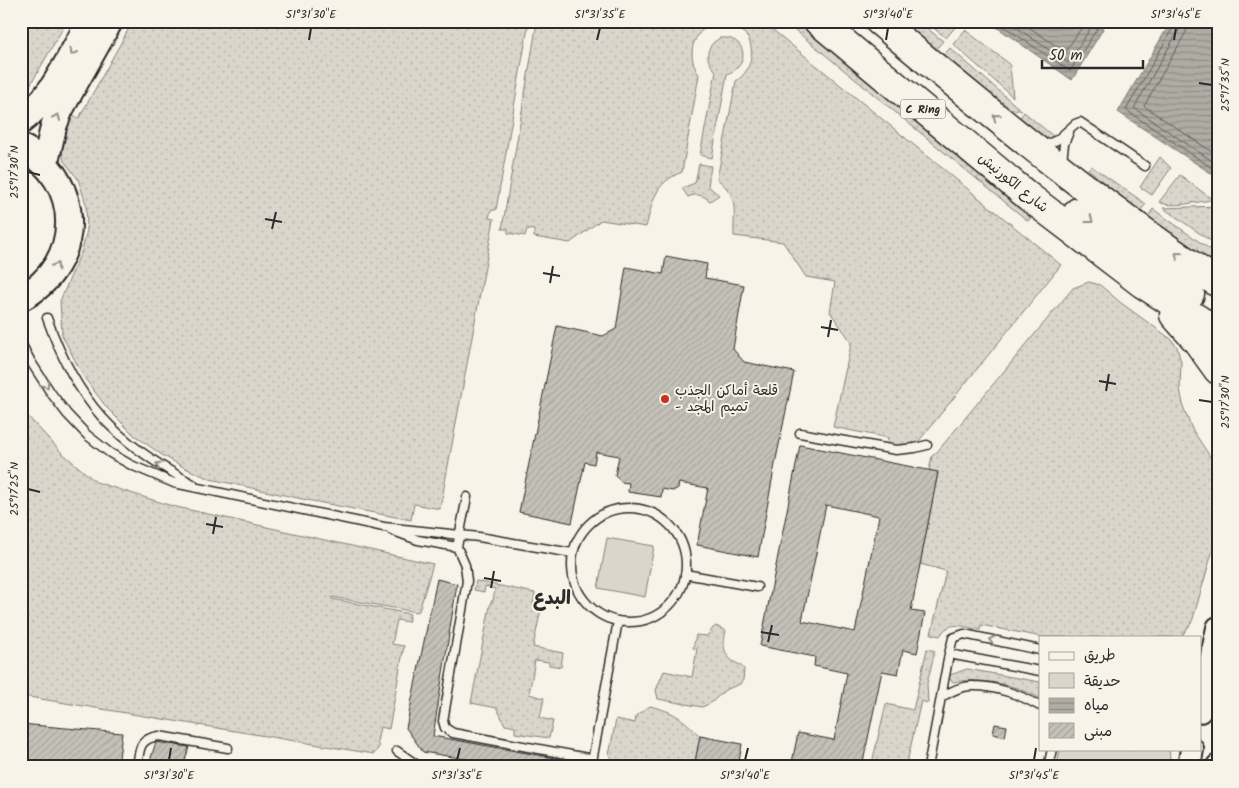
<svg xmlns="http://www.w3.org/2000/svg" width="1239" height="788" viewBox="0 0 1239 788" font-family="Kalam,'Playpen Sans Arabic',sans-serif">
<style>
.grass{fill:url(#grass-dots);stroke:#82807c}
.green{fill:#dad6cc;stroke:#82807c}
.water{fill:url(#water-rules);stroke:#7a7874}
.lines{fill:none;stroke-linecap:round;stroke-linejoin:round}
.shore{stroke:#605f5b;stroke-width:1}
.building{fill:url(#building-hatch);stroke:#2b2b2b;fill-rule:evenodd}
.lane-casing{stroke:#2b2b2b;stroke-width:11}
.secondary-casing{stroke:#2b2b2b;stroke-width:26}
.primary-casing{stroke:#2b2b2b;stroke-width:29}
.highway-casing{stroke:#2b2b2b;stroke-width:31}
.lane{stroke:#f7f3e8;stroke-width:8}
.secondary{stroke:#f7f3e8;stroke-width:22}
.primary{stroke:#f7f3e8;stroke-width:25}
.highway{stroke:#f7f3e8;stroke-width:28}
.oneway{stroke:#918f8a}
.ticks{fill:none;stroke:#2b2b2b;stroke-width:2}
.poi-dot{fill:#c8321e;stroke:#f7f3e8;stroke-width:2}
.labels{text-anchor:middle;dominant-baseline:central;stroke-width:4;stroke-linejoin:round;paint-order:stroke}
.shield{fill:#f7f3e8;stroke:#686764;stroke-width:1}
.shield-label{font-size:12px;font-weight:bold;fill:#2b2b2b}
.street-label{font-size:14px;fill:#2b2b2b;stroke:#f7f3e8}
.poi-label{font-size:14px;fill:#2b2b2b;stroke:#f7f3e8;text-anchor:start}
.district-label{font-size:19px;font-weight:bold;fill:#2b2b2b;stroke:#f7f3e8}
.neatline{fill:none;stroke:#2b2b2b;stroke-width:2}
.ticks-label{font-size:12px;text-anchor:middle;fill:#2b2b2b}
</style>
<defs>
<pattern id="grass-dots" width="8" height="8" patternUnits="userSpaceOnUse" patternTransform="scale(1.25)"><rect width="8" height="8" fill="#dad6cc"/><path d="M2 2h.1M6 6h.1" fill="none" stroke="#bbb8af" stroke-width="1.8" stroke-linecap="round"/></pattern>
<pattern id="water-rules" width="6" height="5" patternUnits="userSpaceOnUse" patternTransform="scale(1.25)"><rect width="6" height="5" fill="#afaca4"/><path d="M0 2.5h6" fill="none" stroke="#8f8c86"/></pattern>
<pattern id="building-hatch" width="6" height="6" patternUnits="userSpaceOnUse" patternTransform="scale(1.25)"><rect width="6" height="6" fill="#c4c1b9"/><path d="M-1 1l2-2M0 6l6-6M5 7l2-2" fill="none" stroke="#a9a69f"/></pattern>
</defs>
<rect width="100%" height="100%" fill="#f7f3e8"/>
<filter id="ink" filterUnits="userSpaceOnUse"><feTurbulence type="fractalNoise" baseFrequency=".02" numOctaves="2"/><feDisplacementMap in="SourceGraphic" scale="10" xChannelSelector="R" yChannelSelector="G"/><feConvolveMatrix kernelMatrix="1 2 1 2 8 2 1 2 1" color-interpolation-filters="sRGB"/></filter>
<g filter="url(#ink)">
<path class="grass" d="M21,21H67L28,89L34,95L21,107Z
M133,21H529L496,210H491L489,218L494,219L440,509L414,504L411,520L307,500L210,479L185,468L162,455L134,435L107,408L83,376L62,335L60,301L82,250L87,230L86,204L78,179L64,161L62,152L64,137L72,115L79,118Z
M564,21H762L1061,265L918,442L910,446L887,445L888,438L833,427L851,345L850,340L830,312L835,282L806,277L783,242L734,236C733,211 740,197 717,179L736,81C745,75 750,67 751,56C752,49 751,43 747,37C723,2 674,36 699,75L682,172C654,183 653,201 646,227L601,220L570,243L534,237V230L527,229L525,236L508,233V229H502L537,22L562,27Z
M784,21H801L1033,216L1028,221Z
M901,21H918L943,41L935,50Z
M925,21H953L957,25L946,38Z
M965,30L1007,62L1010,66L1013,97L953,44Z
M720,38C746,35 752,65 727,74L712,158L700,155L716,71C704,60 705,46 720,38Z
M950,48L1022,111L1004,107L943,56Z
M1024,112L1053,136L1046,140L1016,123Z
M1160,157L1171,168L1152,195L1140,187Z
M699,164L711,166L708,186L719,195L710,201C703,195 697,193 688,197L682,188L695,183Z
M1091,166L1146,204L1139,212L1088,169Z
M1180,175L1213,200C1199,201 1171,209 1159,202Z
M1218,206V246L1163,208Z
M1153,209L1218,255V270L1147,218Z
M1089,282L1100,285L1121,303L1171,339L1177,347L1181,362L1180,389L1184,409L1192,429L1213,461L1218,476V532L1192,622L1181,637H1042L981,625L980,630C963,627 950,619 940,636L931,634L946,571L920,564L938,473L929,470L932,456L937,452L1073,288Z
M21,409L61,452L96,482L172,506L433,564L419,611L416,612L332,597V599L410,614L408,622L397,620L392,644L404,646L389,729L380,727L377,742L379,747L374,754L23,696L21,693V667L24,647H21Z
M476,581L535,593L533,606L541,609L533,647L563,653L561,667L549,665V662L535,660L529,694L544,698L540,718L553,721L549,738L515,733V727L505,725L497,708L471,703L491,601H493L495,589L485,586L484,592L474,590Z
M716,626L726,631C723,643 722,654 734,662C738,664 741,665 744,669L743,680L740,684L725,690L711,703L702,707L658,699L656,690L664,671L692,677L697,649L693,648L696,635L707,636L713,628Z
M927,649L935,651L927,683L928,703L921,701L906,767H871L886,704L913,710Z
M967,669L1040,682V699C1020,685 978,677 953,682L949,678L950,675Z
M650,706C675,712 682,718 700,736L694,767L620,766L609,755L616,719L635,723L636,716Z"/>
<path class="green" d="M607,538L654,546L645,597L598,588Z
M1060,749H1169L1171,767H1057Z"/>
<path class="water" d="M988,21H1100L1103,29L1072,80Z
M1218,21V178L1118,112L1170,23Z"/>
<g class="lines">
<path class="shore" d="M996,21L1070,71L1097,29L1096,21
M1007,21L1068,63L1090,29V21
M1020,21L1065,52L1082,27V21
M1175,21L1174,26L1126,110L1218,172
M1181,21L1180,28L1134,108L1218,165
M1189,21L1186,32L1144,106L1218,156"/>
</g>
<path class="building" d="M666,256L707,264L705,278L744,285L733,349L744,362L794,372L775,464L758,557L697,545L708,488L679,483L678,488L673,491L662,489L661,497L628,492L629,483L621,482L615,475L619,456L596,452L594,464L585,462L572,523L519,512L557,326L603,336L616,329L626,267L663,274Z
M800,445L938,472L911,611L925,613L917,653L903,650L898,674L882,671L862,767H791L798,733L834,740L847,673L814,666L815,657L760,646ZM826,505L879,516L855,632L802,621Z
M437,579L457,584L433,736L571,761L570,767H514L423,752L406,728Z
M21,724L122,733L118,767H21Z
M995,724L1007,726L1005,737L993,734Z
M700,736L742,744L738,767H694Z
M156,742L189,747L183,767H148Z"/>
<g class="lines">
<g class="lane-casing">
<path id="lane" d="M1041,147L1057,140L1075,124L1080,122L1145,166
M1062,161L1064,144L1069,132
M47,318C77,403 115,442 193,484
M21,343L31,362L51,393L67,414L87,435L110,453L131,465L174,483L384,527L479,537L572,553
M800,433L896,450L915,448L927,445
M467,497L457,547L465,565L467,581L443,721L445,728L453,733L593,759
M572 565a57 57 0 1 1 114 0a57 57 0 1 1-114 0Z
M391,530L418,540L457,547
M685,574L757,587
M949,654L1040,671
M941,697C951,692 962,685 974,686C996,686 1021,695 1040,706
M397,751L420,767
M137,767C140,749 138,739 159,736L228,748
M591,767L618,621
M928,767L949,654L953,638L964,634L1040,650
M1048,767L1052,749"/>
</g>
<g class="secondary-casing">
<path id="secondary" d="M1200,711L1218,628
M1189,767L1192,749
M1218,767V766"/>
</g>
<g class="primary-casing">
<path id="primary" d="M21,121C51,99 66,64 84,32
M21,147C85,180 84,265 21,298
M45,164L54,125L60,110L110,21"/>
</g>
<g class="highway-casing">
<path id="highway" d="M818,21L1029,197L1143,284L1218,332
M879,21C989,112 1099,204 1218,283
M1078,212L1190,294
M1174,315L1197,341L1218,370"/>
</g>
<use href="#lane" class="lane"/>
<use href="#secondary" class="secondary"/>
<use href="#primary" class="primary"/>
<use href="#highway" class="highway"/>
</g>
<defs><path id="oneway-chevron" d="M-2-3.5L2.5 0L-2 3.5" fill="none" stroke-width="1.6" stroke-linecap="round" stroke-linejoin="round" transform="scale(1.25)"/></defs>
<g class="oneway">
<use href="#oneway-chevron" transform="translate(73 52) rotate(120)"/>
<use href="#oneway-chevron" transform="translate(57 117) rotate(-67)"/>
<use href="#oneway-chevron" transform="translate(996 117) rotate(-141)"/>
<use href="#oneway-chevron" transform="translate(1090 220) rotate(37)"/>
<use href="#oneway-chevron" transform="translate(1178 255) rotate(-144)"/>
<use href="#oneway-chevron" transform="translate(56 266) rotate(-58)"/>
<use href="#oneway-chevron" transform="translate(46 385) rotate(57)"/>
<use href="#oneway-chevron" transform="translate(159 465) rotate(-148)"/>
<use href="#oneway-chevron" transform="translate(992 640) rotate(-168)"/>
</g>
</g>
<path class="ticks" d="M309,40L311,28M597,40L600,28M886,40L888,28M1174,40L1176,28M1199,83L1212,85M28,172L40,175M265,219L282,222M272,229L276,212M543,273L560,276M550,283L553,266M821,327L838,330M828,337L831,320M1099,381L1116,384M1106,391L1109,374M1199,400L1212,402M28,489L40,492M206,524L223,527M213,534L216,517M484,578L501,581M491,588L494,571M761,632L779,635M768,642L772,625M169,760L171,748M457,760L460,748M745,760L748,748M1034,760L1036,748"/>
<circle class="poi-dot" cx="665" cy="399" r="5"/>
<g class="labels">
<rect class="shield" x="900.5" y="99.5" width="45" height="19" rx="4"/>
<g class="shield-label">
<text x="923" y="109">C Ring</text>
</g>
<g class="street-label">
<text transform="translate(1013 183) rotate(39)">شارع الكورنيش</text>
</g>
<g class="poi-label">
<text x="675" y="391">قلعة أماكن الجذب<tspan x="675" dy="16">- تميم المجد</tspan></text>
</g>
<g class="district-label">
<text x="552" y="599">البدع</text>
</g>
</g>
<rect width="1239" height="788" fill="none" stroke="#f7f3e8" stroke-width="55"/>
<rect x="1039" y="636" width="162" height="115" fill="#f7f3e8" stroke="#a5a39c"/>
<rect x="1049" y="652" width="25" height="8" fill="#f7f3e8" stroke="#a5a39c"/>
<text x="1084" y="660" font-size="15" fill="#2b2b2b">طريق</text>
<rect x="1049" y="673" width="25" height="15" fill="#dad6cc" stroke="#a5a39c"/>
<text x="1084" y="686" font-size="15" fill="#2b2b2b">حديقة</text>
<rect x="1049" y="698" width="25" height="15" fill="url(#water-rules)" stroke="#a5a39c"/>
<text x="1084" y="710" font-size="15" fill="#2b2b2b">مياه</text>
<rect x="1049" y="723" width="25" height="15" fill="url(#building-hatch)" stroke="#a5a39c"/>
<text x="1084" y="736" font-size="15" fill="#2b2b2b">مبنى</text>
<path d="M1042 60v8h101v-8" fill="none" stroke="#2b2b2b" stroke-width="2.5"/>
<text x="1049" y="60" font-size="15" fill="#2b2b2b" stroke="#f7f3e8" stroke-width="4" paint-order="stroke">50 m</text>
<rect x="28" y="28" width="1184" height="732" class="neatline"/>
<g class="ticks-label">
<text x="311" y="18">51°31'30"E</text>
<text x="600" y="18">51°31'35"E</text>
<text x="888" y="18">51°31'40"E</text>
<text x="1176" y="18">51°31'45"E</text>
<text transform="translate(1225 85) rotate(-90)" y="4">25°17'35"N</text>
<text transform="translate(14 172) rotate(-90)" y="4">25°17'30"N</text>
<text transform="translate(1225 402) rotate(-90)" y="4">25°17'30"N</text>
<text transform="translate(14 489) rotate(-90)" y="4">25°17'25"N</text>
<text x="169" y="779">51°31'30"E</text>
<text x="457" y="779">51°31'35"E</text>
<text x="745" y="779">51°31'40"E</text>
<text x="1034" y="779">51°31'45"E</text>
</g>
</svg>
